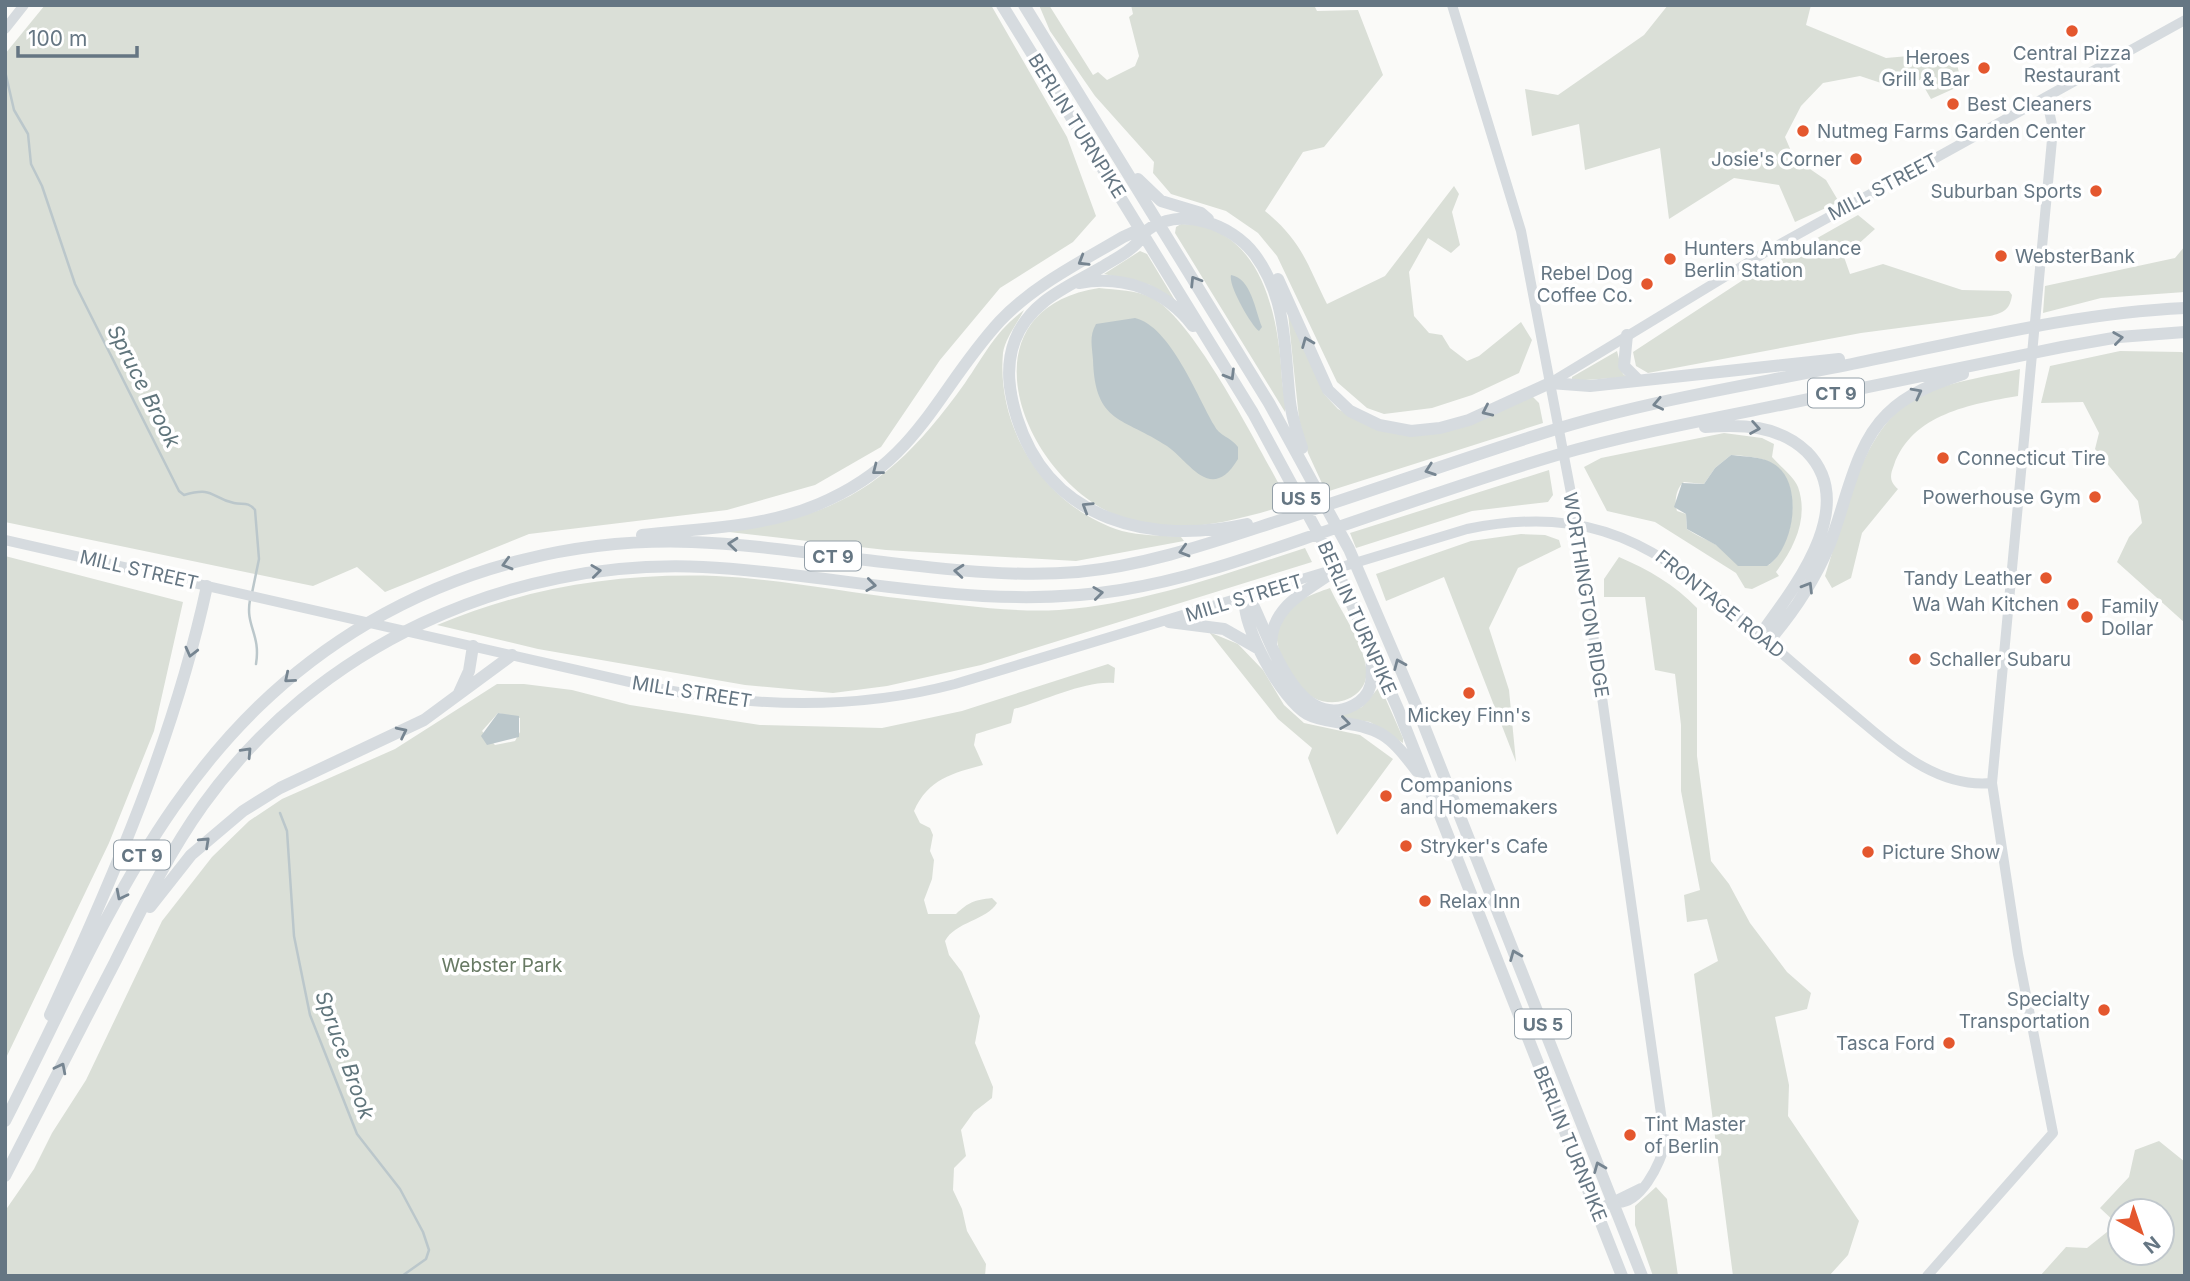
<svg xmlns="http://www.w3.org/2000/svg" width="2190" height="1281" viewBox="0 0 2190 1281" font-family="Inter,sans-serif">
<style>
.green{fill:#dadfd7;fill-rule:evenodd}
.water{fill:#bbc7cb}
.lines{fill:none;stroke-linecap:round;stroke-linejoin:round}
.stream{stroke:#bbc7cb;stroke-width:2.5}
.secondary{stroke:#d6dbdf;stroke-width:10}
.highway{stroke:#d6dbdf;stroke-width:12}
.oneway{stroke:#768591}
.poi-dot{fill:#e4572e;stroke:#fff;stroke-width:2.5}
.labels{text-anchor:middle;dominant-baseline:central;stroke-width:7;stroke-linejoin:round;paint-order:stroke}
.shield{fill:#fff;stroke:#939fa8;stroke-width:2}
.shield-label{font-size:18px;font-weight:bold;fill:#657683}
.poi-label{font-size:19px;fill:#657683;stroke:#fff;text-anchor:start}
.street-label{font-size:19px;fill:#657683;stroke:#fff}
.park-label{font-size:19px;fill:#687a64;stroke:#fff}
.water-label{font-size:21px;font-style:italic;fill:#60757c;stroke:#fff}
</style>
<rect width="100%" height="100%" fill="#fafaf8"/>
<path class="green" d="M45,5H991L1067,137L1096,216L1073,242L1000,288L940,360L881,447L815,485L727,510L529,534L385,592L357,567L313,586L5,522V54Z
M1039,5H1049L1093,75L1098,72L1107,80L1135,66L1139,56L1129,17L1133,14L1131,5H1314L1317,11L1358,10L1383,75L1324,147L1303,152L1265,211C1302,241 1307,264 1327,304L1385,276L1454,186L1459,194L1452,212L1460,245L1451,253L1428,238L1409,272L1414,316L1429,333L1442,335L1450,348L1467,361L1479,356L1521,322L1532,340L1519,373L1472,395L1432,408L1384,414L1367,408L1337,382L1277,256L1258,233L1226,211L1171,194L1153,173L1154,162L1095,96L1050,31Z
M1668,5H1811L1806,25L1886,58L1954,52L1962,85L1931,99L1920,80L1881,83L1860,76L1823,83L1801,106L1785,137L1794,158L1826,180L1839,202L1795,222L1779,185L1734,178L1669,219L1660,148L1585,170L1579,124L1532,136L1525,89L1558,95L1644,35Z
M1858,215L1875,229L1844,257L1850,274L1883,264L1962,290L2009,291L2012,295C2010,310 2003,313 1990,316L1861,333L1648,373L1636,366L1633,352L1743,280Z
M1181,224C1262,224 1279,318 1282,380C1283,391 1286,401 1285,412L1175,233L1176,227Z
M2185,246V292L2101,298L2043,313L2045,286L2175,258Z
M1140,251L1147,254L1176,302L1150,285L1104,274Z
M1099,288C1117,290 1136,290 1152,298C1195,319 1263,457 1290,504C1242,519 1188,534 1138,523C1028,497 950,311 1099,288Z
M1287,304L1324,394L1338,409L1361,421L1423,433L1532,396L1539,403L1543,423L1326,492L1308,453L1299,419Z
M1024,310C1018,322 1005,339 1003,353C996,431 1047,508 1122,531C1140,536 1162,535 1181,537L1184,541L1076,561L886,550L720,531C839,520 896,480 965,383C986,353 994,333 1024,310Z
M1617,351L1623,374L1627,377L1572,381V377Z
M2120,351L2182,352L2185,355V623L2117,562L2129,537L2142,523L2138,501L2095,449L2099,433L2083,402L2041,403L2050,366Z
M2020,369L2018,396C1971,404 1912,414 1894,465C1890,475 1889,481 1898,489L1862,533L1851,578L1832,588L1825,576C1843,521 1861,427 1916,398C1948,381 1986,377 2020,369Z
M1724,433L1762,438L1774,444L1772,457C1780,466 1794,477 1798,487C1809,518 1794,548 1776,572L1779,576L1752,589L1745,588L1736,573L1655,522L1607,511L1584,467L1601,458ZM1731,455C1745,456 1762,457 1773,464C1804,483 1794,544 1769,565C1734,569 1738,557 1713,543C1704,538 1695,535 1687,529L1686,514L1677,511C1674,502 1676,488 1684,482L1704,484L1715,468Z
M1549,470L1553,495L1548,502L1472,511L1356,548L1350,533Z
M1521,534L1545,535L1559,540L1561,547L1518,568L1489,628L1509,690L1516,762L1444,577L1386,601L1376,574L1471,541Z
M1305,548L1312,562L981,665L887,686L833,693L745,685L538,649L437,625C529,587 617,573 716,576C779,579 843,592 906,599C956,604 1009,613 1059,610C1144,604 1225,574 1305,548Z
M5,556L183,602L154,731L109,843L5,1060Z
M1619,557C1649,570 1674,584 1697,608V756L1711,861L1729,884L1750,923L1787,972L1811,993L1807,1009L1775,1017L1789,1085L1788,1116L1859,1221L1848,1255L1829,1276H1733L1694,974L1718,961L1707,919L1687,922L1684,895L1700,890L1681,791V725L1675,674L1655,670L1645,597H1604V579Z
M1330,588C1341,612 1362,640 1366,667C1371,696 1337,710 1314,698C1293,688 1267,642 1280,619C1289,602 1313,594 1330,588Z
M1209,632L1238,644L1263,670L1284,705L1304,723L1360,735L1393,759L1337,835L1308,758L1312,748L1278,719Z
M1108,664L1115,668L1114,683C1086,680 1043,701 1014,709L1011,723L976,734L974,745L983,765C953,773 928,779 914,811L920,823L930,828L933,835L930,851L934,860L932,879L924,900L928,914H956C969,902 974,900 992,898L997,903C987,920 955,922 945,941L949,955L962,972L980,1016L975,1043L993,1087L992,1098L974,1112L961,1130L966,1156L954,1168L953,1190L962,1209L967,1231L986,1264L985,1276H5V1211L34,1169L52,1133L86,1080L162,921L212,857L249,821L282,799L395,749L497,684H524L572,690L630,705L760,725L882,728L962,711ZM498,713L520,718V732L515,741L495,745L482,731Z
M1380,686L1403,738V743L1370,722L1343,718V713L1362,707Z
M2159,1141L2185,1162V1276H2040L2066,1247L2087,1248L2117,1224L2100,1208L2129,1177L2135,1150ZM2120,1211H2162V1253H2120Z
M1656,1187L1667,1199L1678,1276H1653L1635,1225V1206Z"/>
<path class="water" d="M1231,275C1251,278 1255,310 1262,327L1259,331C1251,325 1228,285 1231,275Z
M1135,318C1170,326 1197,396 1214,425C1219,436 1231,437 1238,447V459C1211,504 1190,462 1167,446C1123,417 1095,424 1093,360C1092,346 1089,336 1096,324Z
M1731,455C1747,457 1766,456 1778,467C1803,488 1794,549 1767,566H1738L1716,545L1687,529L1686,514L1674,507L1682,483L1704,484L1715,468Z
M498,713L519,716V737L487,745L481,736Z"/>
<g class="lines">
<path class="stream" d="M5,71L14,110L28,134L31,164L42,186L75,284L179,491L184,495C215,486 210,498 234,503C243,505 248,501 255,510L259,559L252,593
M250,600C245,626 261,634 256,664
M280,813L287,831L294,936L310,1015L357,1134L400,1189L423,1232L429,1250L426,1259L402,1276"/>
<path class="secondary" d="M1452,5L1521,231L1579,535L1665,1142C1662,1162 1639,1209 1613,1202
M5,29L24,5
M1550,383L1764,253L2185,20
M5,540L656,688C757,708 856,710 955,684L1467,529C1595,503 1657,546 1749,625C1788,659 1826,692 1866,725C1901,755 1943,788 1992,783
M1596,1210L1641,1188
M1927,1276L2053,1133L2018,954L1992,783L2053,129L2046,97"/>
<path class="highway" d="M1002,5L1253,413L1331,557L1398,709L1622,1276
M1024,5L1269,403L1349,549L1415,703L1642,1276
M1138,179L1161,201L1201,213L1208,219
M1278,279L1328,390L1350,411L1379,425L1411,431L1440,428L1469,420L1550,383L1590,386L1839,359
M1079,283C1124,275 1165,290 1193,326
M1627,335L1624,366L1639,381
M1705,427C1741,424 1779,425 1807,452C1860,506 1794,588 1760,635
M1247,524C1152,545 1050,522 1017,418C1009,392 1005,366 1015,340C1030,301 1068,287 1102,267C1113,260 1128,253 1137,243C1141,239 1142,234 1146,231C1180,205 1232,224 1255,255C1288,300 1284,350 1290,402C1292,418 1297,433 1302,448
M642,535C701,528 763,528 819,504C919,462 935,392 1000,321C1034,285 1081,262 1123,237L1134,232L1143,233
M1245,598C1241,626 1282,700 1307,714C1318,720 1331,721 1343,723C1384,728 1393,740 1417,771
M1245,598L1254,607C1271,642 1299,734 1354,705C1376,693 1372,674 1371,653
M1169,622L1224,629L1259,649
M1768,642C1793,613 1814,582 1829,546C1846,504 1854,446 1887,414C1908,393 1936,383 1963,374
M1271,644C1272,604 1308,591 1337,569
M459,693L469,671L473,646
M150,907L191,855L243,811L280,788L424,720L512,655
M50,1015C114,876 175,735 207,586
M5,1121C103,929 173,738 368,623C465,566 579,538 692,542C750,544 808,553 866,560C937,568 1007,578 1078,572C1150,565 1216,541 1284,519C1368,492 1450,463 1534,436C1637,402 1746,386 1852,364C1962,342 2072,313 2185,308
M5,1176C42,1104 78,1033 115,962C142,908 168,854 203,805C317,646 508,558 703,567C843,574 980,613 1121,590C1185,580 1245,559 1306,538C1389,510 1472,480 1557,455C1630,434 1705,420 1780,405C1874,385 1968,366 2062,347L2119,337L2185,332"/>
</g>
<defs><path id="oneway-chevron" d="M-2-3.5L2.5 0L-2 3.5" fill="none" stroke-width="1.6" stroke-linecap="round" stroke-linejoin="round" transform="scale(1.75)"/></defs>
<g class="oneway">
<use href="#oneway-chevron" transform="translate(1083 261) rotate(149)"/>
<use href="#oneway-chevron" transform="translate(1195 281) rotate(-122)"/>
<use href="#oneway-chevron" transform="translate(2118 338) rotate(-8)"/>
<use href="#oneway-chevron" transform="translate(1307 342) rotate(-112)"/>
<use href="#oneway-chevron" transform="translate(1230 375) rotate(59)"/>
<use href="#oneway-chevron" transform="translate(1917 393) rotate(-28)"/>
<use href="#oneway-chevron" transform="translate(1658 404) rotate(168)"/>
<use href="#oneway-chevron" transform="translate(1487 411) rotate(155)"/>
<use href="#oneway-chevron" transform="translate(1755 428) rotate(10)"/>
<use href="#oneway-chevron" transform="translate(877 470) rotate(142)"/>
<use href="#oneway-chevron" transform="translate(1430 470) rotate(161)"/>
<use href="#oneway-chevron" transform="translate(1087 507) rotate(-148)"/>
<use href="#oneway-chevron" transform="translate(733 544) rotate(-175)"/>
<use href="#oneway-chevron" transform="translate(1184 551) rotate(164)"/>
<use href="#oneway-chevron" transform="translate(507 564) rotate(164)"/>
<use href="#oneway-chevron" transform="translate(596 571) rotate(-7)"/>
<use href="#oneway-chevron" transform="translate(959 571) rotate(-175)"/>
<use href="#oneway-chevron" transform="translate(871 585) rotate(7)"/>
<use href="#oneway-chevron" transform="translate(1808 587) rotate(-59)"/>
<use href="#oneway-chevron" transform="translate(1098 593) rotate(-7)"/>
<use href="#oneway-chevron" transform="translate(191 652) rotate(104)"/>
<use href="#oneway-chevron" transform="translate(1399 664) rotate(-113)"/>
<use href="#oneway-chevron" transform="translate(289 678) rotate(140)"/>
<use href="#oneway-chevron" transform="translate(1345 723) rotate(8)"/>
<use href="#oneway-chevron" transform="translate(402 732) rotate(-26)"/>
<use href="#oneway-chevron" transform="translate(247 752) rotate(-47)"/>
<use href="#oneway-chevron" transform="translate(205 842) rotate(-43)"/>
<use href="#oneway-chevron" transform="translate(121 895) rotate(117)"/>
<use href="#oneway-chevron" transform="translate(1515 955) rotate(-112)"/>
<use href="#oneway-chevron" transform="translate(61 1068) rotate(-63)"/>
<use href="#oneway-chevron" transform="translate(1599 1167) rotate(-112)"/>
</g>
<g class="poi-dot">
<circle cx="2072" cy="31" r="7"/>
<circle cx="1984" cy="68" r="7"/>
<circle cx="1953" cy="104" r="7"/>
<circle cx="1803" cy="131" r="7"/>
<circle cx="1856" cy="159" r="7"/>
<circle cx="2096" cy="191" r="7"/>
<circle cx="2001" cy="256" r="7"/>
<circle cx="1670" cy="259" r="7"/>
<circle cx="1647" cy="284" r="7"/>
<circle cx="1943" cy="458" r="7"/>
<circle cx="2095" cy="497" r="7"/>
<circle cx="2046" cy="578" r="7"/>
<circle cx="2073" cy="604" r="7"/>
<circle cx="2087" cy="617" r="7"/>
<circle cx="1915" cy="659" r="7"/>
<circle cx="1469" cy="693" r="7"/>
<circle cx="1386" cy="796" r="7"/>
<circle cx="1406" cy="846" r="7"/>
<circle cx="1868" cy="852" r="7"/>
<circle cx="1425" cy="901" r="7"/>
<circle cx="2104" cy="1010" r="7"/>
<circle cx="1949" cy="1043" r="7"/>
<circle cx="1630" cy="1135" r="7"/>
</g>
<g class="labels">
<g class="shield">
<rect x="1808" y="378.5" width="56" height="29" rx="5"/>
<rect x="1273" y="483.5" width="56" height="29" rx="5"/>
<rect x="805" y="541.5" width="56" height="29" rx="5"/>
<rect x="114" y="840.5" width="56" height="29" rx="5"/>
<rect x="1515" y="1009.5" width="56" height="29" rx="5"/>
</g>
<g class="shield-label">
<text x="1836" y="393">CT 9</text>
<text x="1301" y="498">US 5</text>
<text x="833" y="556">CT 9</text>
<text x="142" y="855">CT 9</text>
<text x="1543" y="1024">US 5</text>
</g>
<g class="poi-label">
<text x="2072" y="53" text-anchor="middle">Central Pizza<tspan x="2072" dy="22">Restaurant</tspan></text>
<text x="1970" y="57" text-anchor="end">Heroes<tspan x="1970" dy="22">Grill &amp; Bar</tspan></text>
<text x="1967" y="104">Best Cleaners</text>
<text x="1817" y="131">Nutmeg Farms Garden Center</text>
<text x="1842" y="159" text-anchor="end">Josie's Corner</text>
<text x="2082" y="191" text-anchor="end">Suburban Sports</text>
<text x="1684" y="248">Hunters Ambulance<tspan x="1684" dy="22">Berlin Station</tspan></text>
<text x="2015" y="256">WebsterBank</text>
<text x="1633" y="273" text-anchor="end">Rebel Dog<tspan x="1633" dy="22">Coffee Co.</tspan></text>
<text x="1957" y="458">Connecticut Tire</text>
<text x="2081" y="497" text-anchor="end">Powerhouse Gym</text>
<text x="2032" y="578" text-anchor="end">Tandy Leather</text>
<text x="2059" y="604" text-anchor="end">Wa Wah Kitchen</text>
<text x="2101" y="606">Family<tspan x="2101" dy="22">Dollar</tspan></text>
<text x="1929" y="659">Schaller Subaru</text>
<text x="1469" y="715" text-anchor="middle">Mickey Finn's</text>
<text x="1400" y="785">Companions<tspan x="1400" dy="22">and Homemakers</tspan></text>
<text x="1420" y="846">Stryker's Cafe</text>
<text x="1882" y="852">Picture Show</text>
<text x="1439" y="901">Relax Inn</text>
<text x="2090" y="999" text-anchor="end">Specialty<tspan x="2090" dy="22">Transportation</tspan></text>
<text x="1935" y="1043" text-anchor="end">Tasca Ford</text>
<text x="1644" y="1124">Tint Master<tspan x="1644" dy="22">of Berlin</tspan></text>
</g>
<g class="street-label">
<text transform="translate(1077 126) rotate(58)">BERLIN TURNPIKE</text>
<text transform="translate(1883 187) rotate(-28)">MILL STREET</text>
<text transform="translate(139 570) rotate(13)">MILL STREET</text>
<text transform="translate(1586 595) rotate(81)">WORTHINGTON RIDGE</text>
<text transform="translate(1244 598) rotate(-17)">MILL STREET</text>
<text transform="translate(1720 604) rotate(39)">FRONTAGE ROAD</text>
<text transform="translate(1357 618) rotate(66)">BERLIN TURNPIKE</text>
<text transform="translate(692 692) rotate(9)">MILL STREET</text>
<text transform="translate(1570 1144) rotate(68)">BERLIN TURNPIKE</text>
</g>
<g class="park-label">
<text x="502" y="965">Webster Park</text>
</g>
<g class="water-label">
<text transform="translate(144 386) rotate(63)">Spruce Brook</text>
<text transform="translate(345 1055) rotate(70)">Spruce Brook</text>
</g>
</g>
<rect width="2190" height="1281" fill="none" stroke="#657683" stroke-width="14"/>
<g transform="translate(2141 1232) rotate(140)"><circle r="33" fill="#ffffff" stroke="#c1c8cd" stroke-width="2"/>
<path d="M0-5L12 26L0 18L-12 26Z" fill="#e4572e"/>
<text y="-10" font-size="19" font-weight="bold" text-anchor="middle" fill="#657683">N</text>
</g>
<path d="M18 46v10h119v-10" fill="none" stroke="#657683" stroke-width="3.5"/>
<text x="28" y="46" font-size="21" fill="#657683" stroke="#ffffff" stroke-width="5" paint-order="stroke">100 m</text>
</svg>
